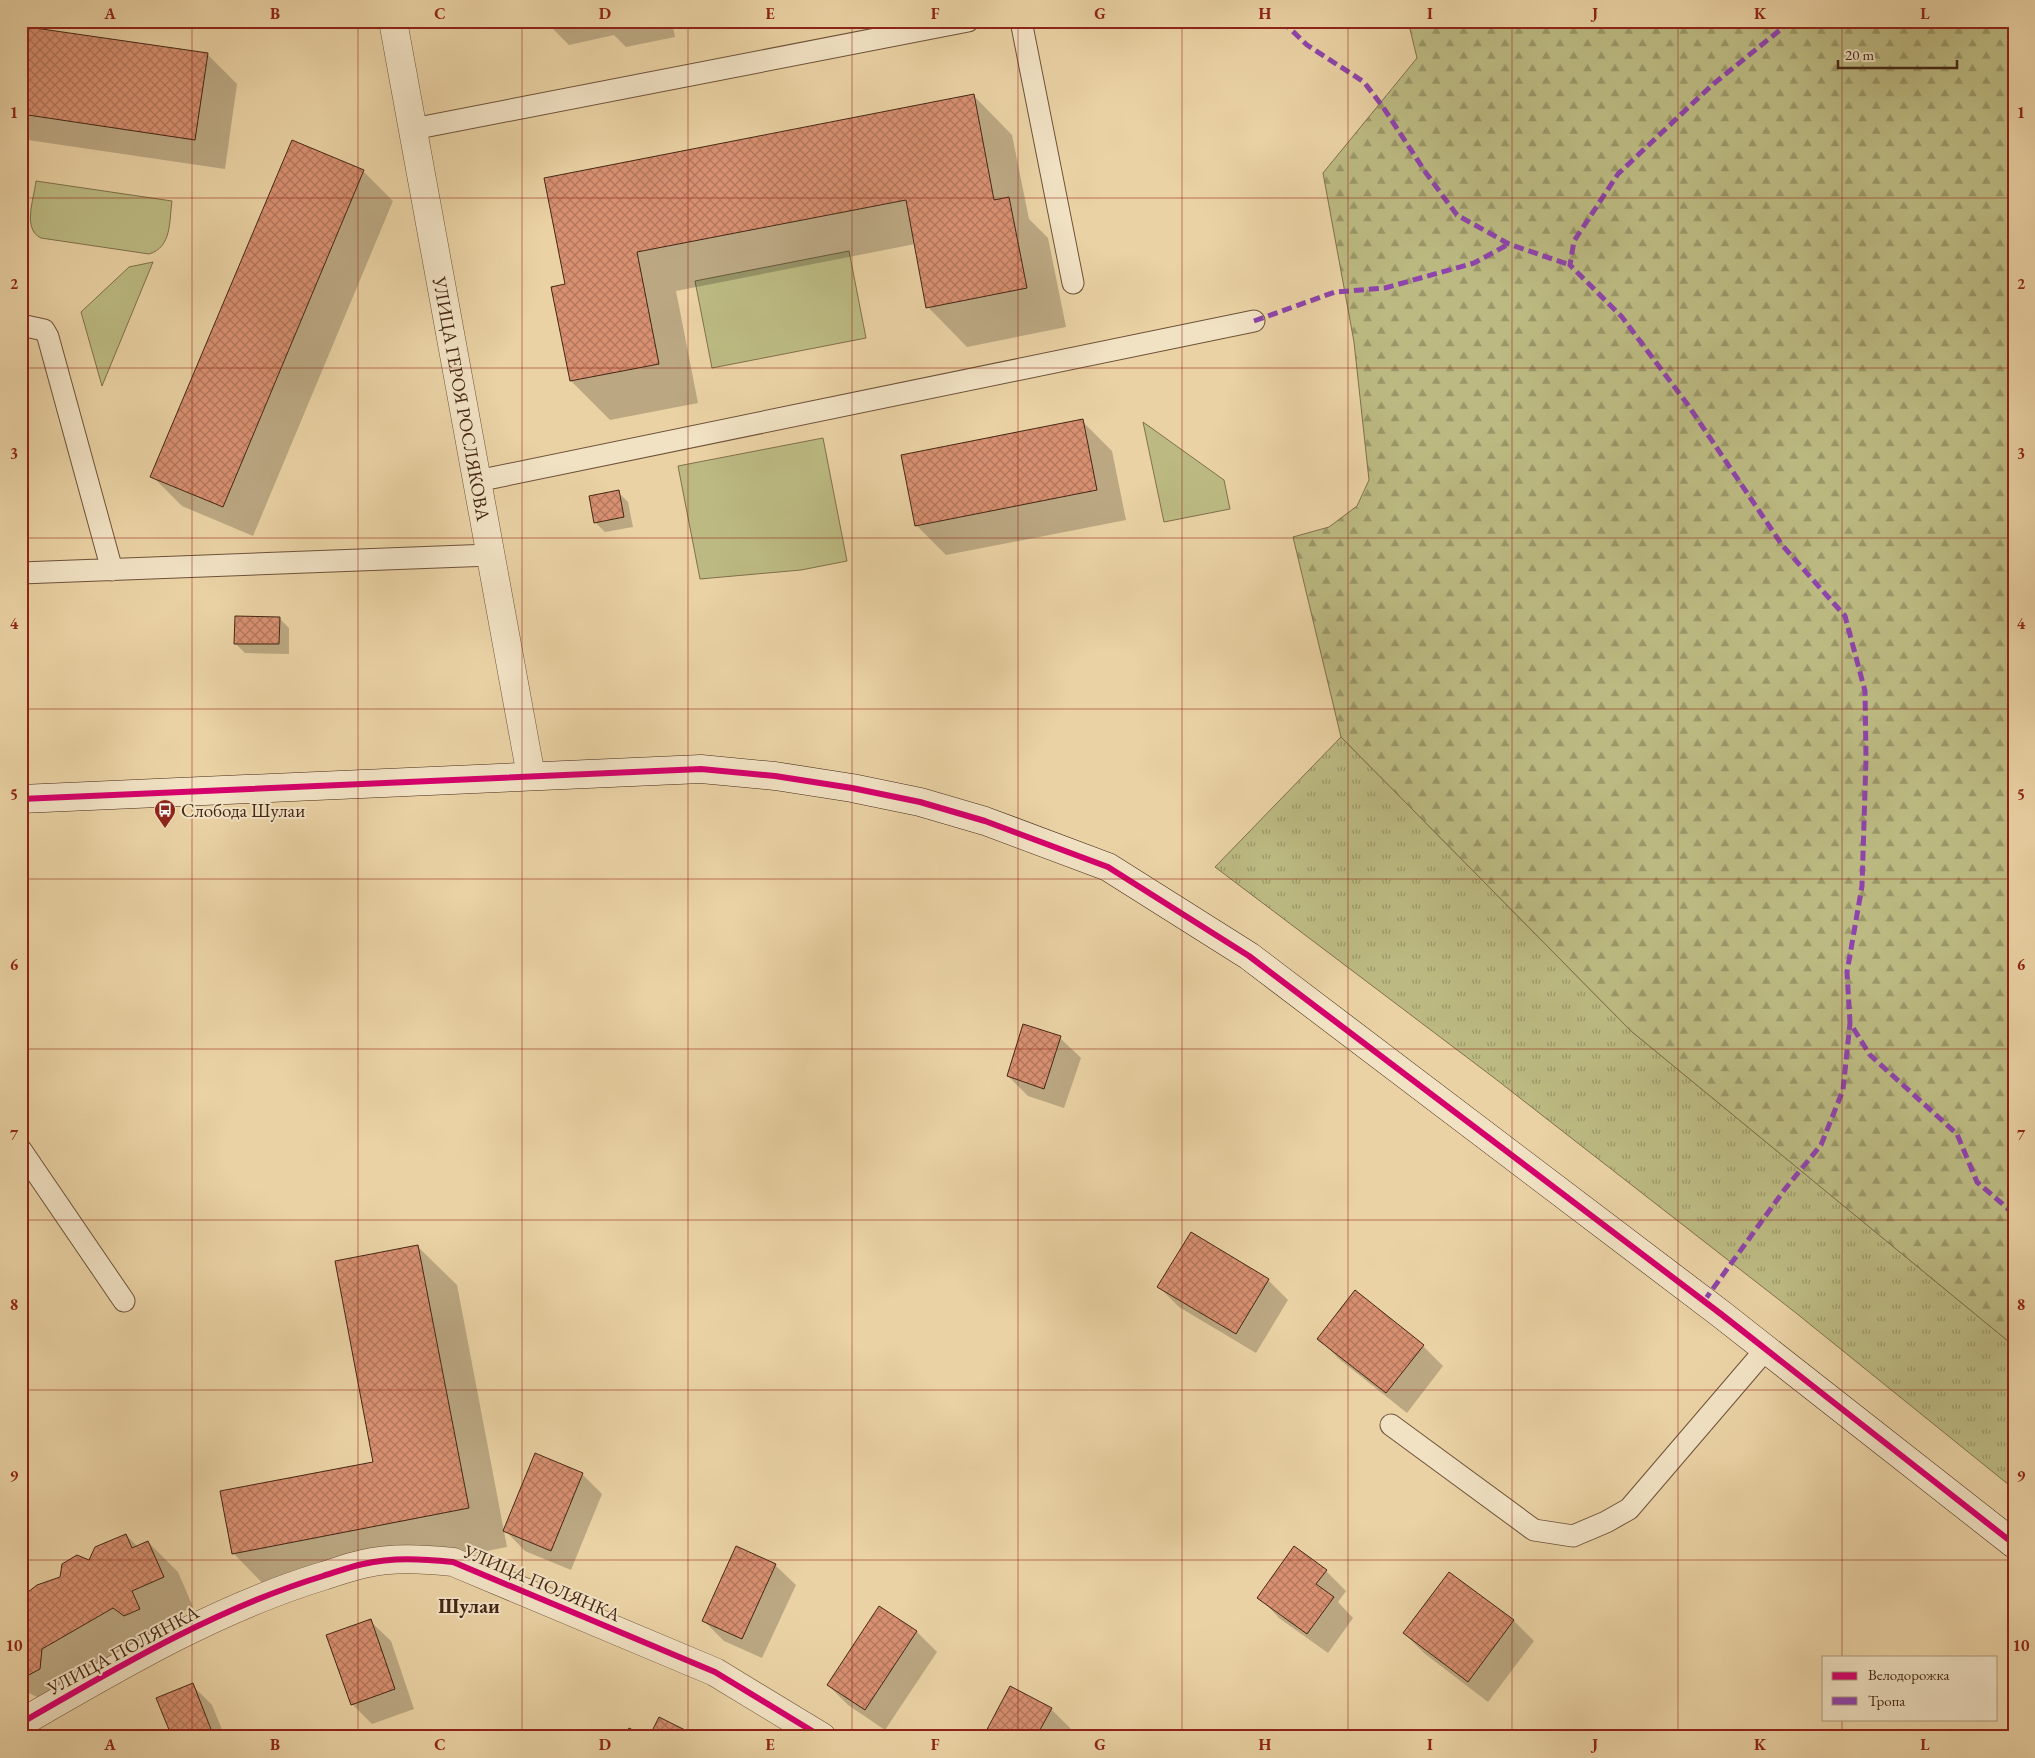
<svg xmlns="http://www.w3.org/2000/svg" width="2035" height="1758" viewBox="0 0 2035 1758" font-family="'EB Garamond',serif">
<style>
.grass{fill:url(#grass-tufts);stroke:#80704c}
.forest{fill:url(#forest-firs);stroke:#80704c}
.park{fill:#bcba82;stroke:#80704c}
.shadow{fill:#0003}
.building{fill:url(#building-cross-hatch);stroke:#452715}
.lines{fill:none;stroke-linecap:round;stroke-linejoin:round}
.lane-casing{stroke:#6e5239;stroke-width:23}
.street-casing{stroke:#6e5239;stroke-width:29}
.secondary-casing{stroke:#452715;stroke-width:29}
.lane{stroke:#f1e2c4;stroke-width:21}
.street{stroke:#f1e2c4;stroke-width:28}
.secondary{stroke:#f1e2c4;stroke-width:28}
.quiet{stroke:#8e44ad;stroke-width:5;stroke-dasharray:10 5;stroke-linecap:butt}
.cycleway-casing{stroke:#f1e2c4;stroke-width:9}
.cycleway{stroke:#d6006c;stroke-width:6}
.grid{fill:none;stroke:#8f2418;stroke-width:1;stroke-opacity:0.55}
.labels{text-anchor:middle;dominant-baseline:central;stroke-width:4;stroke-linejoin:round;paint-order:stroke}
.street-label{font-size:19px;fill:#452715;stroke:#f1e2c4}
.poi-label{font-size:19px;fill:#452715;stroke:#f1e2c4;text-anchor:start}
.neighbourhood-label{font-size:20px;font-weight:bold;fill:#452715;stroke:#f1e2c4}
.neatline{fill:none;stroke:#8f2418;stroke-width:2}
.grid-label{font-size:16px;text-anchor:middle;font-weight:bold;fill:#8f2418}
</style>
<defs>
<pattern id="grass-tufts" width="24" height="20" patternUnits="userSpaceOnUse" patternTransform="scale(1.25)"><rect width="24" height="20" fill="#bcba82"/><path d="M3 7l-1-3M5 7V3M7 7l1-3M15 17l-1-3M17 17v-4M19 17l1-3" fill="none" stroke="#9b9769"/></pattern>
<pattern id="forest-firs" width="22" height="20" patternUnits="userSpaceOnUse" patternTransform="scale(1.25)"><rect width="22" height="20" fill="#bcba82"/><path d="M5 1l3.5 6h-7zM16 11l3.5 6h-7z" fill="#9b9769"/></pattern>
<pattern id="building-cross-hatch" width="8" height="8" patternUnits="userSpaceOnUse" patternTransform="scale(1.25)"><rect width="8" height="8" fill="#d89071"/><path d="M0 0l8 8M0 8l8-8" fill="none" stroke="#b1765c"/></pattern>
</defs>
<rect width="100%" height="100%" fill="#ead2a4"/>
<filter id="stains"><feTurbulence type="fractalNoise" baseFrequency=".004" numOctaves="4"/><feColorMatrix values="0 0 0 0 .2 0 0 0 0 .09 0 0 0 0 .02 0 0 0 .5 -.17"/></filter>
<radialGradient id="worn" r=".72"><stop offset=".6" stop-color="#630" stop-opacity="0"/><stop offset="1" stop-color="#630" stop-opacity=".3"/></radialGradient>
<path class="grass" d="M1341,737L1631,1031L2014,1346V1489L1796,1313L1493,1077L1215,867Z"/>
<path class="forest" d="M1408,21H2014V1346L1631,1031L1341,737L1293,537L1329,527L1357,506L1369,480L1354,342L1323,173L1417,58Z"/>
<path class="park" d="M36,181L172,201C169,222 172,247 149,254L41,238C22,229 34,199 36,181Z
M849,251L866,338L712,368L695,281Z
M153,262L102,386L81,312L129,267Z
M1143,422L1224,480L1230,509L1164,522Z
M823,438L847,561L801,570L700,579L678,466Z"/>
<path class="shadow" d="M545,21H702L673,27L675,37L626,47L614,35L569,45Z
M21,27L207,54L237,84L225,169L21,139Z
M973,95L1012,135L1029,219L1048,238L1066,327L967,347L928,307L915,244L676,291L698,403L610,420L571,381L566,285L546,179Z
M363,171L393,201L253,536L182,506L152,476Z
M1082,421L1112,451L1126,520L946,555L916,525Z
M618,492L628,502L633,527L605,532L595,522Z
M279,618L289,628V654L245,653L235,643Z
M1060,1038L1081,1058L1064,1108L1028,1096L1008,1076Z
M417,1246L457,1285L507,1547L272,1593L233,1553L374,1463Z
M1268,1280L1288,1300L1256,1353L1179,1307L1159,1287Z
M1319,1339L1423,1346L1443,1366L1407,1413L1339,1359Z
M582,1474L602,1494L571,1570L525,1551L505,1530Z
M126,1535L138,1547L148,1542L178,1572L193,1607L162,1621L169,1639L155,1645L143,1638L71,1679L56,1706L29,1693L21,1685V1592L25,1596L61,1577L89,1562Z
M737,1548L775,1565L796,1585L762,1658L724,1641L704,1621Z
M1326,1571L1346,1591L1338,1602L1353,1618L1328,1653L1279,1618L1259,1597Z
M1450,1573L1514,1621L1534,1641L1488,1702L1424,1653L1404,1633Z
M880,1608L917,1632L937,1652L885,1730L848,1705L828,1685Z
M370,1621L391,1641L414,1709L372,1724L352,1704Z
M192,1685L212,1705L225,1737H173Z
M1051,1709L1071,1729L1067,1737H984Z"/>
<path class="building" d="M21,26L208,53L195,140L21,114Z
M974,94L994,200L1009,197L1027,288L926,308L906,200L637,252L659,364L570,381L551,287L565,284L544,178Z
M292,140L364,170L223,507L150,477Z
M1083,419L1097,490L915,526L901,455Z
M619,490L624,517L594,523L589,496Z
M235,616L280,617L279,644H234Z
M1023,1024L1061,1036L1044,1089L1007,1076Z
M1191,1232L1269,1279L1236,1334L1157,1287Z
M418,1245L469,1508L232,1554L220,1491L373,1462L335,1261Z
M1355,1290L1424,1345L1386,1393L1317,1339Z
M535,1453L583,1473L551,1551L503,1531Z
M126,1534L132,1548L148,1541L164,1577L132,1591L140,1609L124,1616L113,1608L42,1649L40,1669L25,1677L21,1675V1594L23,1596L37,1585L60,1577L62,1564L77,1555L89,1560L95,1547Z
M736,1546L776,1564L742,1639L702,1621Z
M1294,1546L1327,1570L1316,1584L1334,1597L1307,1634L1257,1598Z
M1449,1572L1514,1620L1468,1682L1403,1633Z
M879,1606L917,1631L865,1710L827,1685Z
M371,1619L395,1689L351,1705L326,1635Z
M193,1683L214,1737H172L156,1698Z
M1010,1686L1052,1708L1036,1737H983Z
M659,1717L699,1737H649Z
M629,1728L646,1737H624Z"/>
<g class="lines">
<g class="lane-casing">
<path id="lane" d="M1021,21L1073,283
M413,129L968,21
M21,325L44,330L48,337L112,570
M477,481L1254,321
M21,573L491,555
M21,1150L124,1301
M1391,1425L1534,1530L1573,1536L1606,1522L1629,1509L1766,1349"/>
</g>
<g class="street-casing">
<g id="street">
<path id="s1" d="M393,21L531,776"/>
<path d="M21,1723C118,1667 215,1609 323,1576C336,1572 349,1567 363,1564C393,1557 423,1559 453,1562L715,1672L822,1737"/>
</g>
</g>
<g class="secondary-casing">
<path id="secondary" d="M21,799L701,769L775,776L852,788L920,802L985,821L1108,867L1249,956L1721,1314L2014,1544"/>
</g>
<use href="#lane" class="lane"/>
<use href="#street" class="street"/>
<use href="#secondary" class="secondary"/>
<path class="quiet" d="M1282,21L1307,45L1364,82L1383,107L1426,173L1457,215L1509,244L1570,265
M1791,21L1711,86L1618,174L1574,241L1570,265L1622,317L1688,405L1782,545L1845,616L1865,691L1866,759L1862,886L1847,972L1850,1023L1870,1055L1957,1134L1977,1182L2014,1214
M1254,321L1335,292L1385,288L1474,263L1509,244
M1704,1301L1785,1189L1821,1145L1843,1090L1850,1023"/>
<g class="cycleway-casing">
<path id="cycleway" d="M21,799L701,769L775,776L852,788L920,802L985,821L1108,867L1249,956L1721,1314L2014,1544
M21,1723C118,1667 215,1609 323,1576C336,1572 349,1567 363,1564C393,1557 423,1559 453,1562L715,1672L822,1737"/>
</g>
<use href="#cycleway" class="cycleway"/>
</g>
<path class="grid" d="M192,21V1737M358,21V1737M522,21V1737M688,21V1737M852,21V1737M1018,21V1737M1182,21V1737M1348,21V1737M1512,21V1737M1678,21V1737M1842,21V1657M21,198H2014M21,368H2014M21,538H2014M21,709H2014M21,879H2014M21,1049H2014M21,1220H2014M21,1390H2014M21,1560H2014M1842,1719V1737"/>
<defs>
<g id="bus-pin" transform="scale(1.125)"><path d="M0 17L-7.5 6A9.5 9.5 0 1 1 7.5 6Z" fill="#8f2418" stroke="#f1e2c4"/><path d="M-5-6H5V4H4V6H2V4H-2V6H-4V4H-5ZM-3.5-4V0h7V-4ZM-3.5 1.2v1.5H-2V1.2ZM2 1.2v1.5H3.5V1.2Z" fill="#fff"/></g>
</defs>
<g fill-rule="evenodd">
<use href="#bus-pin" x="165" y="810"/>
</g>
<g class="labels">
<g class="street-label">
<text stroke="none"><textPath href="#s1" startOffset="384">УЛИЦА ГЕРОЯ РОСЛЯКОВА</textPath></text>
<text transform="translate(542 1583) rotate(23)">УЛИЦА ПОЛЯНКА</text>
<text transform="translate(123 1650) rotate(-28)">УЛИЦА ПОЛЯНКА</text>
</g>
<g class="poi-label">
<text x="181" y="810">Слобода Шулаи</text>
</g>
<g class="neighbourhood-label">
<text x="469" y="1606">Шулаи</text>
</g>
</g>
<rect width="2035" height="1758" fill="none" stroke="#ead2a4" stroke-width="55"/>
<rect x="1822" y="1656" width="175" height="65" fill="#f1e2c4" stroke="#ac977e"/>
<rect x="1832" y="1672" width="25" height="8" fill="#d6006c" stroke="#ac977e"/>
<text x="1868" y="1680" font-size="15" fill="#452715">Велодорожка</text>
<rect x="1832" y="1697" width="25" height="8" fill="#8e44ad" stroke="#ac977e"/>
<text x="1868" y="1706" font-size="15" fill="#452715">Тропа</text>
<path d="M1838 60v8h119v-8" fill="none" stroke="#452715" stroke-width="2.5"/>
<text x="1845" y="60" font-size="15" fill="#452715" stroke="#f1e2c4" stroke-width="4" paint-order="stroke">20 m</text>
<rect x="28" y="28" width="1980" height="1702" class="neatline"/>
<g class="grid-label">
<text x="110" y="19">A</text>
<text x="275" y="19">B</text>
<text x="440" y="19">C</text>
<text x="605" y="19">D</text>
<text x="770" y="19">E</text>
<text x="935" y="19">F</text>
<text x="1100" y="19">G</text>
<text x="1265" y="19">H</text>
<text x="1430" y="19">I</text>
<text x="1595" y="19">J</text>
<text x="1760" y="19">K</text>
<text x="1925" y="19">L</text>
<text x="14" y="118">1</text>
<text x="2021" y="118">1</text>
<text x="14" y="289">2</text>
<text x="2021" y="289">2</text>
<text x="14" y="459">3</text>
<text x="2021" y="459">3</text>
<text x="14" y="629">4</text>
<text x="2021" y="629">4</text>
<text x="14" y="800">5</text>
<text x="2021" y="800">5</text>
<text x="14" y="970">6</text>
<text x="2021" y="970">6</text>
<text x="14" y="1140">7</text>
<text x="2021" y="1140">7</text>
<text x="14" y="1310">8</text>
<text x="2021" y="1310">8</text>
<text x="14" y="1481">9</text>
<text x="2021" y="1481">9</text>
<text x="14" y="1651">10</text>
<text x="2021" y="1651">10</text>
<text x="110" y="1750">A</text>
<text x="275" y="1750">B</text>
<text x="440" y="1750">C</text>
<text x="605" y="1750">D</text>
<text x="770" y="1750">E</text>
<text x="935" y="1750">F</text>
<text x="1100" y="1750">G</text>
<text x="1265" y="1750">H</text>
<text x="1430" y="1750">I</text>
<text x="1595" y="1750">J</text>
<text x="1760" y="1750">K</text>
<text x="1925" y="1750">L</text>
</g>
<rect width="100%" height="100%" filter="url(#stains)"/>
<rect width="100%" height="100%" fill="url(#worn)"/>
</svg>
